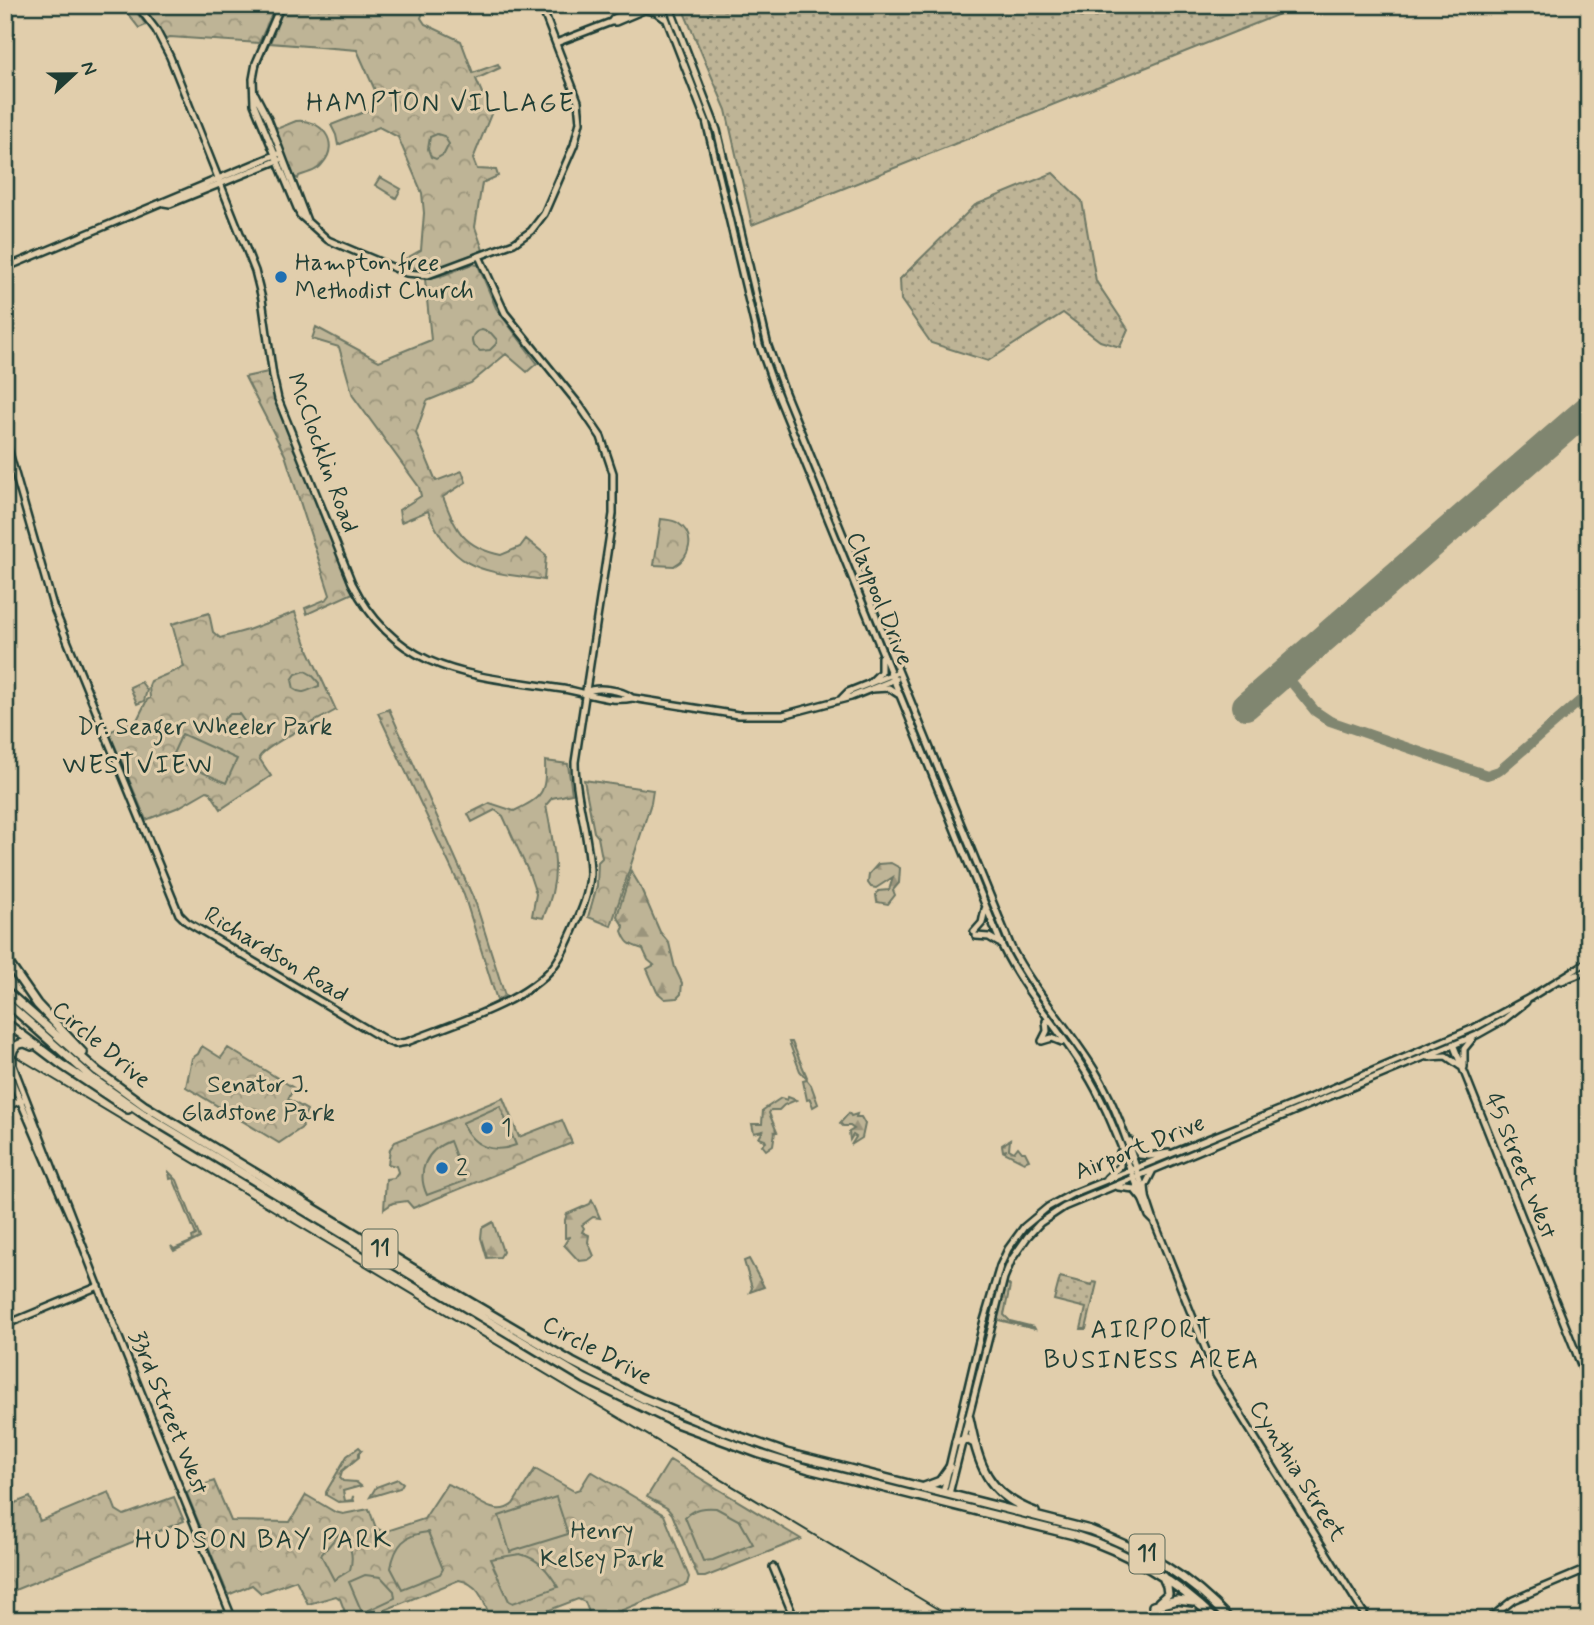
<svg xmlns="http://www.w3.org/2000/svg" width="1594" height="1625" viewBox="0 0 1594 1625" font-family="Mynerve,sans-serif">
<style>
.grass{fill:url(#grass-dots);stroke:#6e7865;stroke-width:2}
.forest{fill:url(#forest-firs);stroke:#6e7865;stroke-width:2}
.park{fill:url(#park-crowns);stroke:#6e7865;stroke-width:2}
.pitch{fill:#beb496;stroke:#6e7865;stroke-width:2}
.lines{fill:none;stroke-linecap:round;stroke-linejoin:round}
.taxiway{stroke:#808670;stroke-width:10}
.runway{stroke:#808670;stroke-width:28}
.tertiary-casing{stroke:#1f3d34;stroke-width:10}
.secondary-casing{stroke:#1f3d34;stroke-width:10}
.trunk-casing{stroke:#1f3d34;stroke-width:12}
.tertiary{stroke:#e1ceac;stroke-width:5}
.secondary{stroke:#e1ceac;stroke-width:5}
.trunk{stroke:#e1ceac;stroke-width:7}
.rail{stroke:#1f3d34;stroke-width:2}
.poi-dot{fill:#1f6fb2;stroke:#e1ceac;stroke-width:2.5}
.labels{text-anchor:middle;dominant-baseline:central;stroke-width:6;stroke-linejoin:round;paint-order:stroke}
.shield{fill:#e1ceac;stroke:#596858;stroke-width:2}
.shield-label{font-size:23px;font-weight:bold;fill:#1f3d34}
.poi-label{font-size:24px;fill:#1f3d34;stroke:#e1ceac;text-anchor:start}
.street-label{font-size:24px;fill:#1f3d34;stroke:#e1ceac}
.park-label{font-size:24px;fill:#274339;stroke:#e1ceac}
.neighbourhood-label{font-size:26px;letter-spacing:2px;fill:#1f3d34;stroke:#e1ceac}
</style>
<defs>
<pattern id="grass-dots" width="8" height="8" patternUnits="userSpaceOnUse" patternTransform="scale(1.75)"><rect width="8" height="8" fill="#beb496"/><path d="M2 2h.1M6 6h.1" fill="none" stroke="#9a947b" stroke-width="1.8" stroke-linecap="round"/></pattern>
<pattern id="forest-firs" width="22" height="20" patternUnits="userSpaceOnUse" patternTransform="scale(1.75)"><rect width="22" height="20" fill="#beb496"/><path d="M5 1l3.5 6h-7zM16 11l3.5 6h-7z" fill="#9a947b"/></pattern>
<pattern id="park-crowns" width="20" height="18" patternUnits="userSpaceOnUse" patternTransform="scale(1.75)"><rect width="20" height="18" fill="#beb496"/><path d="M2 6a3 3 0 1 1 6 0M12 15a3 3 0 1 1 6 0" fill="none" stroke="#9a947b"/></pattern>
</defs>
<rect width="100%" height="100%" fill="#e1ceac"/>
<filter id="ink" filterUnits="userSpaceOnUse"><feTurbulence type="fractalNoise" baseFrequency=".0143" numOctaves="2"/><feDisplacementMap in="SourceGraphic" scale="14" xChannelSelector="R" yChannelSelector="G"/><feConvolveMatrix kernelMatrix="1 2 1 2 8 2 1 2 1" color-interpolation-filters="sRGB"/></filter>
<g filter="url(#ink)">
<path class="grass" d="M681,5H1302L752,225L726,110Z
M681,47L714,131L771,364L891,666L767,359L711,123Z
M1053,173L1082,201L1096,281L1128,329L1120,347L1100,341L1063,313L988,361L931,343L901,300L900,279L975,205Z
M389,709L476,904L505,996L497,1000L464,895L378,713Z
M910,713L918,729L993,917Z
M1013,962L1089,1069L1118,1129L1085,1065L1030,990Z
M1010,1140L1009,1149L1014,1152L1018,1147L1022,1152H1025L1029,1160L1024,1162L1004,1152L1007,1150L1003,1151L1002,1145Z
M169,1172L177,1180L200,1238L174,1251L171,1246L174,1249L193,1241L192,1237L196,1235L173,1178L170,1179Z
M1060,1277L1092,1285L1093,1282L1097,1283L1086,1329H1081L1086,1308L1054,1300Z
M1007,1283L1010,1286L1004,1315L1010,1321L1034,1327L1035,1329L998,1320L997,1317Z
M359,1447L362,1450L359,1453V1457L342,1471L340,1478L343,1481L356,1482L361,1486L343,1491L345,1501L352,1500L353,1496L354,1501L338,1502L326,1495V1492L347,1456Z
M398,1479L403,1483L400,1488L370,1497L376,1487Z"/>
<path class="forest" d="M891,863L900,868L899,883L893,890L895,895L888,904L877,902L876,895L878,891L889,890L893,877L876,888L871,887L868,883L869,874L878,864Z
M631,871L640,886L660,932L669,943L675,968L682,983L681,994L677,998L665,999L657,992L647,969L654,965L648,960L643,949C631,945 627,945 622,931L624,927L617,916Z
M789,1042H792L807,1077L806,1078L800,1071Z
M807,1080L811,1085L818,1104L813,1107L810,1099L807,1100L803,1081Z
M788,1097L796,1100L784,1105L779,1110H771L769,1113L777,1132H775L773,1145L766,1150L762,1145L766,1142L765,1140L759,1138L763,1131L754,1133L752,1124H762L763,1110L781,1098L787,1100Z
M849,1113L851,1116L857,1114L856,1117H861L865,1124L862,1138L851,1145L856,1137L853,1135L850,1140L849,1132L854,1129L850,1126H843L840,1123Z
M592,1200L600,1218L593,1217L582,1225L584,1228L582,1232L589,1235L588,1242L594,1256L588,1260L579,1261L564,1245L569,1237L565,1238V1220L567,1214L590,1204Z
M493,1222L503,1252L500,1257L487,1258L481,1238L482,1228Z
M749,1259L764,1287L750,1292L752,1288L744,1261Z"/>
<path class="park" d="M121,5H131L146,25L139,28Z
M141,5H276L259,43L170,37L165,39Z
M285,5H403L412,12L418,5H426L421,18L425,24L461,41L473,73L498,64L500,68L476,79L491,114L473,159L477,169L496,170L498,176L482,183L475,227L483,250C456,261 428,278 400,262L421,250L424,213L422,193L398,137L379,127L338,145L336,135L331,125L372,109L378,97L357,50L270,43Z
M296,121C320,118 341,142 323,163C318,171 307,173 299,176L298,179L292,175L274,130L276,127L279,128Z
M472,264L478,265L496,308L537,363L527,372L506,354L471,383L427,401L416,433L436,481L462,471L466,482L443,497C456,530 463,547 501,555L520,547L526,539L546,555L544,580C485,571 453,573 428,511L401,522L399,510L421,496L419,487L353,396L339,347L312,339L316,327L379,361L431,340L425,279L444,275Z
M268,372L281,415L353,593L307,614L305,608L327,599L330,595L285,455L245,377Z
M661,519C667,520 673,520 678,523C696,535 691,557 674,566L654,565Z
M295,612L307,647L336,710C321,719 264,746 259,758L271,776L221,809L210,792L207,791L179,807L146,820L109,732L137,720L147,700L150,698L149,686L151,681L184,667L172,624L209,613L213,632L220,638L248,630Z
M141,682L147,690L144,701L137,704L130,687Z
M545,761L568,764L572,794L552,798L546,805C554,848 563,876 543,918L532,916L536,894L529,873L503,816L495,810L472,822L468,814L490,803L514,811C543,797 546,793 545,761Z
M584,780L653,790L651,803L611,926L588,917L597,886L598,862L602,858L598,837L594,832Z
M202,1046L221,1058L228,1048L294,1088L288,1099L307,1110L302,1121L303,1127L279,1143L186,1087L192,1058L198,1054Z
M503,1098L519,1137L562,1120L572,1143L413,1208L407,1201L393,1203L384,1209L386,1179L394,1178L398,1172L396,1166L388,1164L390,1149L395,1142Z
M670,1460L801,1539L705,1577H698L672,1514L667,1508L647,1497Z
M535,1469L574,1491L580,1489L591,1471L664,1515L689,1577L687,1584L598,1620H592L585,1602L578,1599L523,1620H491C484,1602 480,1584 459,1580L360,1620H348L340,1599L336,1596L308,1604L296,1580L261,1593L252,1585L228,1595L187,1494L190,1490L214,1481L231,1521L290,1522L306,1495L335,1512L343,1514L369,1509L376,1528L384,1532L424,1519L447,1484C468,1489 492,1522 513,1504Z
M109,1492L116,1510L124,1515L174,1497L184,1521L5,1594V1507L30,1497L40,1521Z"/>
<path class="pitch" d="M437,134L444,136L449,144L444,154L436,159L431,157L428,149L430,137Z
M380,177L401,189L396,198L375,185Z
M482,330L491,333L497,340L496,344L490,350L480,351L473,345C470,338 474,331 482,330Z
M305,671L312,675L319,683V686C310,689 303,696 294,689L292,680L296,674Z
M230,714H239L244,721L243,731L237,738H233C227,733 223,728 224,719Z
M182,734L237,759L226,783L171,758Z
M500,1106L516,1145C492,1154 473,1147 462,1123Z
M450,1141L465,1181L427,1195C416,1172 426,1150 450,1141Z
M556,1497L568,1534L510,1552L499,1516Z
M716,1508L740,1521L753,1544L713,1560L703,1561L685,1517C694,1508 704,1507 716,1508Z
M428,1532L443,1569L440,1574L402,1589L391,1568C395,1545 405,1534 428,1532Z
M338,1535C352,1545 354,1555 350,1570L334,1580L321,1555Z
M520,1554C539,1559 548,1570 558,1587L513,1603L509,1601L490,1559Z
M365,1575L381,1577L394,1591L395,1598L365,1612L361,1610L349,1582Z"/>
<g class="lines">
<path class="taxiway" d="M1284,673L1315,711L1330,721L1487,775L1499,771L1589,693"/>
<path class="runway" d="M1246,706L1589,408"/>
<g class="tertiary-casing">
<path id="tertiary" d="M137,5L156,30L170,57L255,271L262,299L273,376L278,399L352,583C398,675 473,675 563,689C584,692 610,703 632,698L738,715H783L851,697L896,679
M281,5L256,63L253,79L254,104L300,215L328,240L406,273L428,275L514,243L531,231L544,214L574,145L580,122L578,101L541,5
M611,22H616L656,5
M556,43L611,22L614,18L644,5
M255,94L268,119L307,221
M164,203L170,204L279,160
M5,268L280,153
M5,438L53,606L179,914L187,922L387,1041L395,1044L407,1042C451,1024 523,1004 553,967C562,956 567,943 573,930C581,912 589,894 590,874C590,836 575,800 575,762L613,514V473L601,437L580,406L505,313L479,256
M586,692C597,686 622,690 632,698
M842,698L848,692L898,672
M5,1107L22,1100
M1139,1176L1154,1221L1216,1375L1368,1620
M1134,1178L1149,1216L1154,1221
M773,1567L795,1620"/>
</g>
<g class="secondary-casing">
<path id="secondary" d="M661,5L706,121L759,344L772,381L1002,946C1024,992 1059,1028 1085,1071C1106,1104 1119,1142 1134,1178
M669,5L717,130L768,346L785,393L1011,947C1035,994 1072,1031 1098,1076C1116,1107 1128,1143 1139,1176
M646,10L656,12L664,18
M870,683L881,672V657
M872,689L889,688L898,694
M974,932L982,923L985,909
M976,936L989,937L999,943
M1562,981L1589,970
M1042,1041L1047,1031L1046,1021
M1042,1041L1052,1038L1062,1042
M1453,1044L1589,1385
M5,1045L105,1303L233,1620
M1428,1057L1446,1056L1460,1066
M5,1065L70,1216
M1464,1067V1049L1473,1038
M1130,1141L1140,1155L1149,1156L1169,1153
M1107,1178L1120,1166V1152
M1118,1187L1134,1189L1143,1200
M1146,1196L1145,1186L1153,1170
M5,1325L99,1286
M943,1493L983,1324L1000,1266L1008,1249L1024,1227L1048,1207L1072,1194L1314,1096L1474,1028L1531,997L1589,961
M949,1494L1004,1278L1012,1259L1028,1236L1040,1223L1064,1207L1477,1035L1502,1021L1526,1002
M1488,1620L1513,1600L1589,1568"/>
</g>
<g class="trunk-casing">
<path id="trunk" d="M5,958L37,1004L83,1053
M5,990L97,1071L145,1106L412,1268L572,1362L642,1398L712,1427L786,1453L1090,1530C1148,1553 1187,1574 1230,1620
M5,1001L92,1078L145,1115L585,1379L676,1423L760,1454L809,1469L1074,1535C1128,1552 1175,1580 1216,1620
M5,1022L62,1065L128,1109
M12,1062C11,1052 13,1044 25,1043L32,1046
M969,1418C979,1465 986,1494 1035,1512
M956,1442L967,1439L974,1443
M924,1487L940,1481L950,1467
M1159,1602L1168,1594L1167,1586L1163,1577
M1153,1606L1177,1600L1193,1602"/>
</g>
<use href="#tertiary" class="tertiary"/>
<use href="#secondary" class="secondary"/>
<use href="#trunk" class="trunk"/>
<path class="rail" d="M5,1050L956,1620"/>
</g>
</g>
<g class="poi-dot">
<circle cx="281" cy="277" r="7"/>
<circle cx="487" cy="1128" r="7"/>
<circle cx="442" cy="1168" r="7"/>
</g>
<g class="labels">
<g class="shield">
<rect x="362.5" y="1229.5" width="35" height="39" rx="5"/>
<rect x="1129.5" y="1534.5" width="35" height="39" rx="5"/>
</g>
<g class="shield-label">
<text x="380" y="1249">11</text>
<text x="1147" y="1554">11</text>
</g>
<g class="poi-label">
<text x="295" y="263">Hampton free<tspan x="295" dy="28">Methodist Church</tspan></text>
<text x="501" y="1128">1</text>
<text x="456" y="1168">2</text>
</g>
<g class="street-label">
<text transform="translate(322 453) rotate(70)">McClocklin Road</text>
<text transform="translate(879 599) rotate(68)">Claypool Drive</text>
<text transform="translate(276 955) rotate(31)">Richardson Road</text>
<text transform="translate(101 1045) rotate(40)">Circle Drive</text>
<text transform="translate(1140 1148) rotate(-22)">Airport Drive</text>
<text transform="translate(1520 1166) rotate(68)">45 Street West</text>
<text transform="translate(597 1351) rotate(28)">Circle Drive</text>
<text transform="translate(168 1413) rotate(68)">33rd Street West</text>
<text transform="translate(1297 1471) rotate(58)">Cynthia Street</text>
</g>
<g class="park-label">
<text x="205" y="727">Dr. Seager Wheeler Park</text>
<text x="258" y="1085">Senator J.<tspan x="258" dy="28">Gladstone Park</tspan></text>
<text x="602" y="1531">Henry<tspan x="602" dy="28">Kelsey Park</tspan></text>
</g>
<g class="neighbourhood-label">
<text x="441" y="104">HAMPTON VILLAGE</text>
<text x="138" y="766">WESTVIEW</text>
<text x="1152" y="1331">AIRPORT<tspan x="1152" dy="30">BUSINESS AREA</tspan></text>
<text x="264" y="1541">HUDSON BAY PARK</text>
</g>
</g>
<rect width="1594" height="1625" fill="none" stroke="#e1ceac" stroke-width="28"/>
<rect x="14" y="14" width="1566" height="1597" fill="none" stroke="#1f3d34" stroke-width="2.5" filter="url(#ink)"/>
<g transform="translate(74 74) rotate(68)" stroke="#e1ceac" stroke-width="5" paint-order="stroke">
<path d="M0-5L12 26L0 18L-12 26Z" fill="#1f3d34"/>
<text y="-10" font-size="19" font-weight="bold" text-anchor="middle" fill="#1f3d34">N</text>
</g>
</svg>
